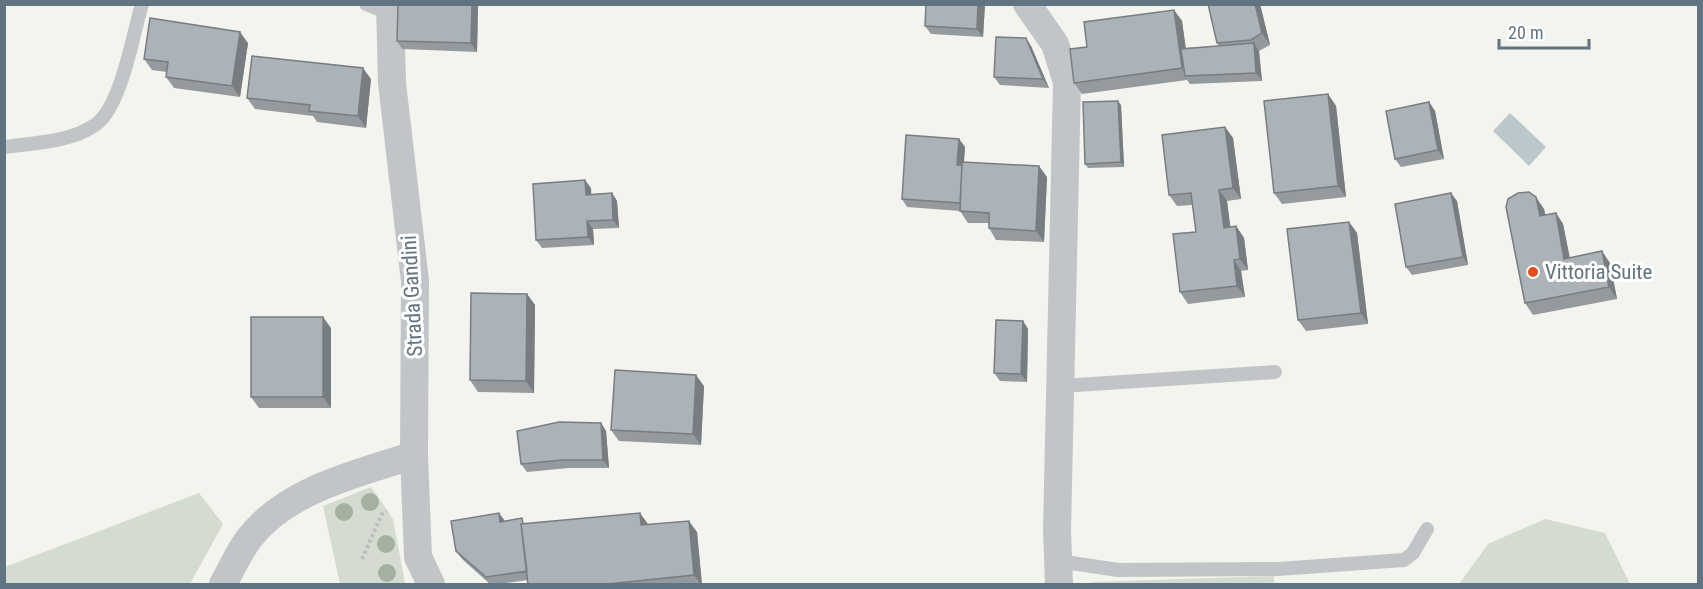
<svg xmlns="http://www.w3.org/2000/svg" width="1703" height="589" viewBox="0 0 1703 589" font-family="'Roboto Condensed',sans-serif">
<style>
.green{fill:#d4dbd0}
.water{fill:#bcc7cc}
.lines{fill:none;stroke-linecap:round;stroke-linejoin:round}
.path{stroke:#bbbdbf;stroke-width:4;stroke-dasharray:3 3;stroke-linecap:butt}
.service{stroke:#c1c5c8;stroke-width:14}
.minor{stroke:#c1c5c8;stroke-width:28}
.tree{fill:#a6b0a1}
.wall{fill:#949a9e}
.shaded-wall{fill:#787d81}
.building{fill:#acb3b8;stroke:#787d81;stroke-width:1.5}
.poi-dot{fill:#e74c1c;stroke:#fff;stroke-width:2}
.labels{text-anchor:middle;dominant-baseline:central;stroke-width:6;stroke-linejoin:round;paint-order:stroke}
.poi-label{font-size:21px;fill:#627381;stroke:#fff;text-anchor:start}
.street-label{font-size:21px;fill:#627381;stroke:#fff}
</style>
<rect width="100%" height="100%" fill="#f4f4ef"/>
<path class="green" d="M371,487L393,519L405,583L340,584L323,506Z
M199,493L223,524L190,584H5V567Z
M1545,519L1605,533L1630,584H1459L1488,544Z
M1274,576V584H1092V582Z"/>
<path class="water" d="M1510,113L1546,147L1529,166L1493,131Z"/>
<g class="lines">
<path class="path" d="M362,559L382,514L387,511"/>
<path class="service" d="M366,4L389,13
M4,147C33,143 71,142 95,125C121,108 133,34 142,4
M1061,386L1275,372
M1058,561L1118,570L1278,569L1404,560L1413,553L1427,529"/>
<path class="minor" d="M390,4L392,83L415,281L414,455L418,557L431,584
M1027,4L1055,44L1067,82L1057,530L1059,584
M223,584C231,570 238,554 248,540C286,489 357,474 414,455"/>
</g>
<g class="tree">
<circle cx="370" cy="502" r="9"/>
<circle cx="344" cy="512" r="9"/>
<circle cx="386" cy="544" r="9"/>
<circle cx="387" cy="573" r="9"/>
</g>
<path class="wall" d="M472,4H477L478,6L477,52L402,49L397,41Z
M926,4H985L983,37L931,34L925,26Z
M1260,4L1270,45L1259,51L1262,81L1190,84L1187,80L1082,94L1074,83L1087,47L1174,10L1182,21L1186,48L1219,46L1217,43Z
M248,43L240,97L174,88L166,77L167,72L152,70L144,59Z
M1031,46L1049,88L1000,85L994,77Z
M371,79L366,128L317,122L313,116L255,109L247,98Z
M1328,94L1336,106L1346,197L1282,204L1274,193Z
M1429,102L1435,111L1444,159L1401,167L1395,159Z
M1121,105L1124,167L1088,168L1085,164Z
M1225,127L1233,138L1241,199L1227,201L1230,227L1236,226L1244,238L1248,270L1241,271L1245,297L1188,304L1180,292L1196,232L1192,205L1177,206L1169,195Z
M959,139L965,147L964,162L1047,177L1044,242L996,240L989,228V223H968L960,211L907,207L902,199Z
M591,188V194L612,193L617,201L619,228L593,229L594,245L542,248L536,240Z
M1457,201L1468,265L1412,275L1406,267Z
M1544,209L1545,215L1556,213L1563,224L1570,258L1610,263L1617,299L1533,315L1525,303Z
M1349,222L1357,233L1368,324L1306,331L1298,320Z
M527,294L535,305L534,393L478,392L470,380Z
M1023,321L1028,329L1027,382L1000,381L994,373Z
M331,328V408H259L251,397Z
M704,386L701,445L619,441L611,430Z
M601,423L606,431L609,468H569L527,472L521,464Z
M499,513L504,521L526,524H648L697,532L702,585H528V580L491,585L462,559L456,551Z"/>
<path class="shaded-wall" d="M472,4H477L478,6L477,52L471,43Z
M978,4H985L983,37L977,29Z
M1255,4H1260L1270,45L1262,33Z
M1174,10L1182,21L1189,76H1187L1182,68Z
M240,32L248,43L240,97L232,86Z
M1026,38L1031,46L1049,88L1043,79Z
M1254,43L1259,51L1262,81L1256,73Z
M363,68L371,79L366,128L358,116Z
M1328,94L1336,106L1346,197L1338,186Z
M1118,101L1121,105L1124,167L1121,162Z
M1429,102L1435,111L1444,159L1438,150Z
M1225,127L1233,138L1241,199L1233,188Z
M959,139L965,147L963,173L957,165Z
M1039,166L1047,177L1044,242L1036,231Z
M585,180L591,188L592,203L586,195Z
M1219,190L1227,201L1232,239L1224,228Z
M612,193L617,201L619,228L613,220Z
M1451,193L1457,201L1468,265L1463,257Z
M1536,197L1544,209L1548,227L1540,216Z
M1556,213L1563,224L1572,270L1564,259Z
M587,221L593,229L594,245L588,237Z
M1349,222L1357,233L1368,324L1361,313Z
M1236,226L1244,238L1248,270L1240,259Z
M1602,251L1610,263L1617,299L1609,287Z
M1234,260L1241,271L1245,297L1237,286Z
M527,294L535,305L534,393L526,381Z
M323,317L331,328V408L323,397Z
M1023,321L1028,329L1027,382L1021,374Z
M696,375L704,386L701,445L693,434Z
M601,423L606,431L609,468L603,460Z
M499,513L505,521L500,522Z
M640,513L648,524L649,537L641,525Z
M689,521L697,532L702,585H701L694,575Z"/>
<path class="building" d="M398,4H472L471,43L397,41Z
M926,4H978L977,29L925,26Z
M1208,4H1255L1262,33L1251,40L1217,43Z
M1174,10L1182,68L1074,83L1070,49L1087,47L1084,22Z
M150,18L240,32L232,86L166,77L168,62L144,59Z
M996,37L1026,38L1043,79L994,77Z
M1254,43L1256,73L1185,76L1181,49Z
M252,56L363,68L358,116L309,111L310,105L247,98Z
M1328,94L1338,186L1274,193L1264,101Z
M1118,101L1121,162L1085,164L1083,102Z
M1429,102L1438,150L1395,159L1386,111Z
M1225,127L1233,188L1219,190L1224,228L1236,226L1240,259L1234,260L1237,286L1180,292L1173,234L1196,232L1191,193L1169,195L1162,135Z
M906,135L959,139L957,165H962L960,203L902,199Z
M962,162L1039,166L1036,231L989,228V213L960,211Z
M585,180L586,195L612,193L613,220L587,221L588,237L536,240L533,184Z
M1529,192L1536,197L1540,216L1556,213L1564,259L1602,251L1609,287L1525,303L1506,207L1508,199L1518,193Z
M1451,193L1463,257L1406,267L1395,204Z
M1349,222L1361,313L1298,320L1287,229Z
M471,293L527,294L526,381L470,380Z
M251,317H323V397H251Z
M996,320L1023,321L1021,374L994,373Z
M615,370L696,375L693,434L611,430Z
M559,422L601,423L603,460H563L521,464L517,431Z
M499,513L500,522L522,518L523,524H521L527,571L486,577L456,551L451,521Z
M640,513L641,525L689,521L694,575L598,585H528L521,524Z"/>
<circle class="poi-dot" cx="1533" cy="272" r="6"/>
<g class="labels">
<g class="poi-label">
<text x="1545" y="272">Vittoria Suite</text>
</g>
<g class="street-label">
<text transform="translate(412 296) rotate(-93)">Strada Gandini</text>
</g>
</g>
<rect width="1703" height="589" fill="none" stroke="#627381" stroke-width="12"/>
<path d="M1499 39v9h90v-9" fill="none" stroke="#627381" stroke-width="3"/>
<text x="1508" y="39" font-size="18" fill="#627381" stroke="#ffffff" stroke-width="4.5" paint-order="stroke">20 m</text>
</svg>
